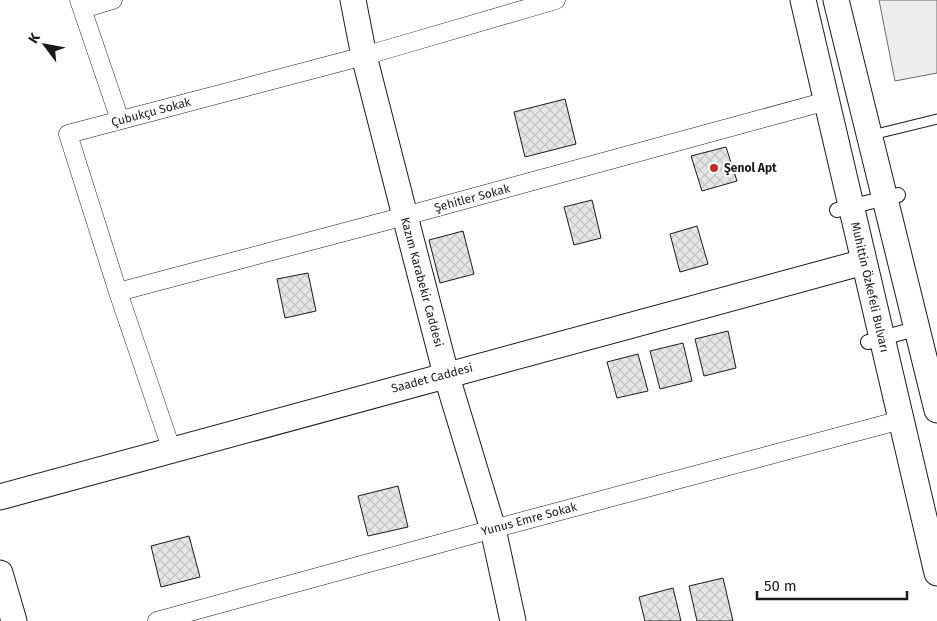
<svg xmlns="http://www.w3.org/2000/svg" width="937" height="621" viewBox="0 0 937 621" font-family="'Fira Sans',sans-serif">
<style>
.pitch{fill:#ededed;stroke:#6a6a6a}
.building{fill:url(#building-cross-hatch);stroke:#1a1a1a}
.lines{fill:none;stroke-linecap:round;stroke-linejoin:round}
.service-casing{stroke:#1a1a1a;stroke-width:11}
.pedestrian-casing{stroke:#1a1a1a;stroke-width:16}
.minor-casing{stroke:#1a1a1a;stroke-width:19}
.secondary-casing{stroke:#1a1a1a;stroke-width:27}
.service{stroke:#fff;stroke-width:9}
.pedestrian{stroke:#fff;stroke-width:14}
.minor{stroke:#fff;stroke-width:18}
.secondary{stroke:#fff;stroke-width:25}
.poi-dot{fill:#c62828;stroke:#fff;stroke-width:2}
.labels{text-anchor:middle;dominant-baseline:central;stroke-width:4;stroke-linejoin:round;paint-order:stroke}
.street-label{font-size:12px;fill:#1a1a1a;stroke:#fff}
.poi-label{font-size:12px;font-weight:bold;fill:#1a1a1a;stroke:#fff;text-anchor:start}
</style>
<defs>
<pattern id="building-cross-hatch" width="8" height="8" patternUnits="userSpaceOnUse" patternTransform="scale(1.25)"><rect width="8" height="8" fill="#e6e6e6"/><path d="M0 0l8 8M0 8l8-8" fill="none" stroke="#c5c5c5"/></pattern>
</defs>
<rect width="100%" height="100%" fill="#fff"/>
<path class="pitch" d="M879,0H937V73L895,81Z"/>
<path class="building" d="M565,99L576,144L525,157L514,112Z
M726,147L737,181L702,191L691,156Z
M592,200L601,238L574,245L564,207Z
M697,226L708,264L680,272L670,234Z
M463,231L474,274L440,283L429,240Z
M308,273L316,311L285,318L277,279Z
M728,331L736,368L704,376L695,339Z
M683,343L692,381L660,389L650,351Z
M638,354L648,391L617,398L607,362Z
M398,486L408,527L368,536L358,496Z
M189,536L200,577L161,587L151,546Z
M723,578L733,621H697L689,586Z
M673,588L681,621H645L639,597Z"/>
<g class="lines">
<g class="service-casing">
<path id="service" d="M872,135L937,119"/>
</g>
<g class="pedestrian-casing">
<path id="pedestrian" d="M837,210L898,195
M868,342L922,327"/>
</g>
<g class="minor-casing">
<path id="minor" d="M79,0L120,120
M83,9L113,0
M118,292L405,216L827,101
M172,451L118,292L68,134L364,56L556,0
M157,621L493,529L901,420"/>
</g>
<g class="secondary-casing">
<path id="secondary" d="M353,0L364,56L405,216L446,374L493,529L513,621
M803,0L937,573
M836,0L937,410
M0,497L864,262
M0,573L14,621"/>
</g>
<use href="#service" class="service"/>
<use href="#pedestrian" class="pedestrian"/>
<use href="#minor" class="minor"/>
<use href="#secondary" class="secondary"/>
</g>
<circle class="poi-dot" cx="714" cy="168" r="5"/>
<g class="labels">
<g class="street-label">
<text transform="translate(151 112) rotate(-15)">Çubukçu Sokak</text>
<text transform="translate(472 198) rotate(-15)">Şehitler Sokak</text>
<text transform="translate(422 282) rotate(75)">Kazım Karabekir Caddesi</text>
<text transform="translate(870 287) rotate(77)">Muhittin Özkefeli Bulvarı</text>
<text transform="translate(432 378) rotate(-15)">Saadet Caddesi</text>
<text transform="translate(529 519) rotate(-15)">Yunus Emre Sokak</text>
</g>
<g class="poi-label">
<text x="724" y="168">Şenol Apt</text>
</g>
</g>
<g transform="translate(45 45) rotate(302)" stroke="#ffffff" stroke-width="4" paint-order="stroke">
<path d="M0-4L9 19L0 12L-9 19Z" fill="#1a1a1a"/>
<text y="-8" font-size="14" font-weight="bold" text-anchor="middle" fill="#1a1a1a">K</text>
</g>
<path d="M757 591v8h150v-8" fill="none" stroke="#1a1a1a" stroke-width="2.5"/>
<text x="764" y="591" font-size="15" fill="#1a1a1a" stroke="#ffffff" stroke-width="4" paint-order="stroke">50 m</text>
</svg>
